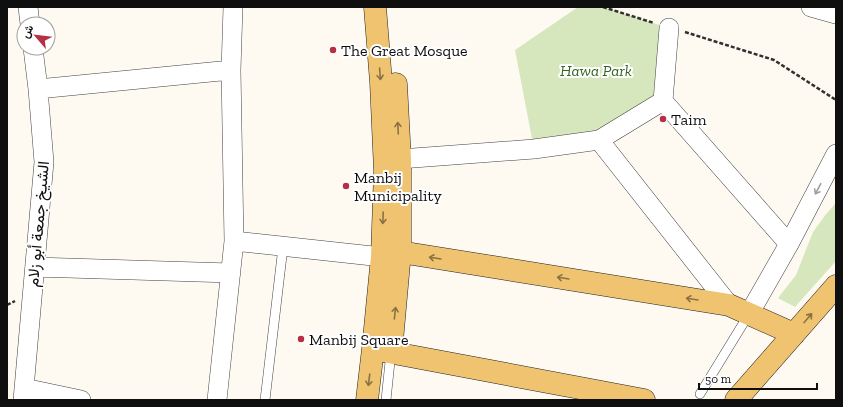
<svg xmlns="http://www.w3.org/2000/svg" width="843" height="407" viewBox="0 0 843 407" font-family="'Zilla Slab',Vazirmatn,serif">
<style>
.green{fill:#d7e7bd}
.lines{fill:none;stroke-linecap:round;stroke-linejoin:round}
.lane-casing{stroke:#424242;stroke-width:10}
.street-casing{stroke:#424242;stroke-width:20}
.primary-casing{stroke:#202020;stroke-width:23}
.path{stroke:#313131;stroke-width:2.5;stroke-dasharray:4 2;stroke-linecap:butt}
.lane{stroke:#fff;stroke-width:9}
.street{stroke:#fff;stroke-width:19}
.primary{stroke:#f0c370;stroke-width:22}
.oneway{stroke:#8b7244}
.oneway2{stroke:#9f9f9f}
.poi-dot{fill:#b72f44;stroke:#fff;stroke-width:1.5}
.labels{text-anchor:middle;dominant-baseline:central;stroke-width:4;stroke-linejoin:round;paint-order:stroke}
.poi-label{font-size:16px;fill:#0f0f0f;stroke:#fff;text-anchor:start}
.park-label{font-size:16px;font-style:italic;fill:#376323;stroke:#fff}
.street-label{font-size:16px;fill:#0f0f0f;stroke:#fff}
</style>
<rect width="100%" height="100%" fill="#fefaf2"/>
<path class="green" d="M578,7H603L669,28L663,101L599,140L534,149L515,50Z
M836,203V261L795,307L778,298L796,275L813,232L826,214Z"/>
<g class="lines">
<g class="lane-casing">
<path id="lane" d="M700,394L749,314
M265,400L283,247
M386,400L391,352"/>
</g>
<g class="street-casing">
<path id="street" d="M28,7L30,24
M811,7L836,14
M38,89L231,70
M663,101L789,244
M599,140L729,305
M400,159L534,149L599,140L663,101L669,28
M234,241L382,257
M35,267L231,273
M749,314L789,244L836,154
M24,388L81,400
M23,400L44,162L38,89L33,48
M217,400L234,241L231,70L233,7"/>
</g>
<g class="primary-casing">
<path id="primary" d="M400,252L729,305L794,334
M378,350L644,400
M391,352L400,252V159L396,84
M367,400L373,349L382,257L385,171L381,82L375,7
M736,400L836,286"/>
</g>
<path class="path" d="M603,7L654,23
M685,32L774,60L836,100
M7,305L15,301"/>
<use href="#lane" class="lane"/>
<use href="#street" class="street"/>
<use href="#primary" class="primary"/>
</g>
<defs><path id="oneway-shaft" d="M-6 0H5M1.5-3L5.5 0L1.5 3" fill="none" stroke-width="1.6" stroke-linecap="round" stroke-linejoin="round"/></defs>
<g class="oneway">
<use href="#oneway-shaft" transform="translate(380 74) rotate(86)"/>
<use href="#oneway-shaft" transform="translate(398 128) rotate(-93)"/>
<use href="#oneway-shaft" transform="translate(383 218) rotate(92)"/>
<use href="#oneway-shaft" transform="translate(435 258) rotate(-171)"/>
<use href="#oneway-shaft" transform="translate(563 278) rotate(-171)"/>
<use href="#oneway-shaft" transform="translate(692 299) rotate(-171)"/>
<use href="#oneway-shaft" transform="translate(395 313) rotate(-84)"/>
<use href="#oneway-shaft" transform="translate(808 318) rotate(-49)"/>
<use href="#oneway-shaft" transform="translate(369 380) rotate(97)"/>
</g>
<use class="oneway2" href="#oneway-shaft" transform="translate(818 189) rotate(118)"/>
<g class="poi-dot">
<circle cx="333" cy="50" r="4"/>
<circle cx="663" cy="119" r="4"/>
<circle cx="346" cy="186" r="4"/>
<circle cx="301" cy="339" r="4"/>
</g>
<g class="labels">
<g class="poi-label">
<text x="341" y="50">The Great Mosque</text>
<text x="671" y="119">Taim</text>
<text x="354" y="177">Manbij<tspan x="354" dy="18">Municipality</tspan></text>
<text x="309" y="339">Manbij Square</text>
</g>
<g class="park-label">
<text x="596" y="70">Hawa Park</text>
</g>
<g class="street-label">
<text transform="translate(38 224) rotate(-85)">الشيخ جمعة أبو زلام</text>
</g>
</g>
<rect width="843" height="407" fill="none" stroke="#0f0f0f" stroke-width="16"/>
<g transform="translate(36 36) rotate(298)"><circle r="19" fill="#ffffff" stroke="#9f9f9f"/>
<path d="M0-3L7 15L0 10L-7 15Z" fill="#b72f44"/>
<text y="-6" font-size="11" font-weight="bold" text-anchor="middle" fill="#0f0f0f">ش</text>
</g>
<path d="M699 383v6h118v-6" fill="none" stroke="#0f0f0f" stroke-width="2"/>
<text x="705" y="383" font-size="12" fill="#0f0f0f" stroke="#ffffff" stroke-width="3" paint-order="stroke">50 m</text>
</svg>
